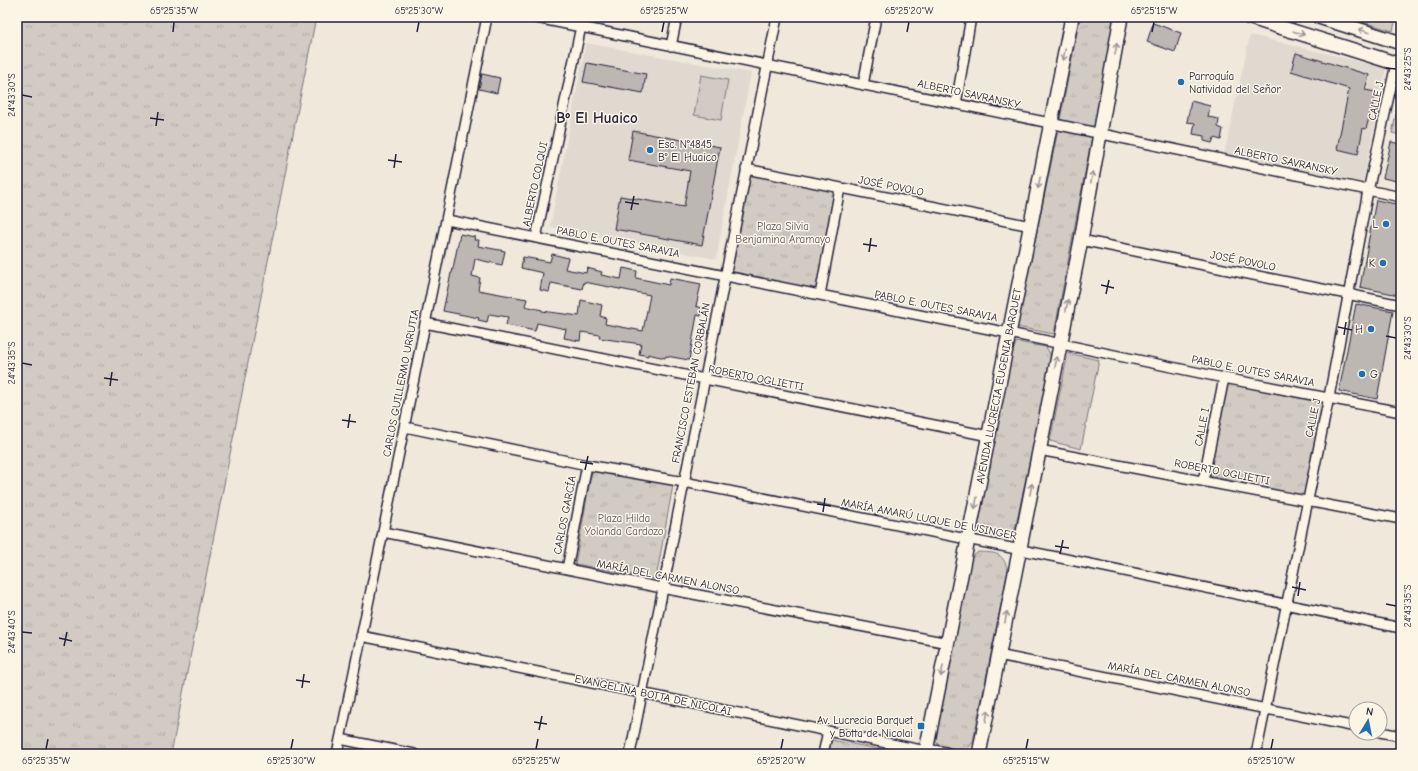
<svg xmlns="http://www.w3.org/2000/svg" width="1418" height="771" viewBox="0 0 1418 771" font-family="'Comic Neue',sans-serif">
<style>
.built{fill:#e0d9cf}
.grass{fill:url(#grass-tufts);stroke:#7a767f}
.pitch{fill:#d1cbc3;stroke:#7a767f}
.building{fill:#bcb7b3;stroke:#22223b}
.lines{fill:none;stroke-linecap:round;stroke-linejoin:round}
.street-casing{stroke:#22223b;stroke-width:12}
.secondary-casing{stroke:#22223b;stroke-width:16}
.street{stroke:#fcf5e5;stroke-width:9}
.secondary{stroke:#fcf5e5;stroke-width:13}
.oneway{stroke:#9a9698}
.ticks{fill:none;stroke:#22223b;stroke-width:1.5}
.poi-dot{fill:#1f6fb2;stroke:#fcf5e5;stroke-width:1.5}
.labels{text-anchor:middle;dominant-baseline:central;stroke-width:3;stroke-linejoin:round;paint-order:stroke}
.poi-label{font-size:11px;fill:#22223b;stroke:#fcf5e5;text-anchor:end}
.street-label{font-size:11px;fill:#22223b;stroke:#fcf5e5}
.park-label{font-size:11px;fill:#575564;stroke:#fcf5e5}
.district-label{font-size:15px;font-weight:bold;fill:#22223b;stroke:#fcf5e5}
.neatline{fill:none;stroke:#22223b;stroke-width:1.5}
.ticks-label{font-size:10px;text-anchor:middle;fill:#22223b}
</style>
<defs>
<pattern id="grass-tufts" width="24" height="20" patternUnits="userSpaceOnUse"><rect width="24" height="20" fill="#d1cbc3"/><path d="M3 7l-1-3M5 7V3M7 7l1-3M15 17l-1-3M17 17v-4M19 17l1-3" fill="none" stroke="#b3aea8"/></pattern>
</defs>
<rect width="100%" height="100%" fill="#efe8db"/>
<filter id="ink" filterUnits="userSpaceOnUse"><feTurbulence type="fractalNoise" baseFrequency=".025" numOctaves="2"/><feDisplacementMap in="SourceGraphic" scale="8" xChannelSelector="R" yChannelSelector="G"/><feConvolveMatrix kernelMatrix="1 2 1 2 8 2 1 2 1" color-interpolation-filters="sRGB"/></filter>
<g filter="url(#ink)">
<path class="built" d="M1250,35L1386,68L1363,182L1224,155Z
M586,43L751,73L716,259L550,227Z"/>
<path class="grass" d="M17,17H316L171,754H17Z
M1080,17H1115L1054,334L1017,327L1055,145Z
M1346,17H1396L1393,31Z
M1401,92V135L1392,133Z
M746,169L840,188L820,295L725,276Z
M1017,342L1046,347L1052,357L1014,534L1008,539L980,533L976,527L1012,348Z
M1068,353L1099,360L1081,449L1050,441Z
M1228,383L1323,403L1304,496L1209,476Z
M592,470L673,485L656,579L575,564Z
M978,552C995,553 1002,551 1008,570L973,742L967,750L939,746L933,736L968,561Z
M831,740L905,754H828Z"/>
<path class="pitch" d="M701,75L728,80L721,120L694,115Z"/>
<path class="building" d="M1153,23L1181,33L1175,52L1147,42Z
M1296,53L1369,75L1365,90L1376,92L1366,129L1363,128L1358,154L1337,149L1349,89L1291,71Z
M587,63L646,74L643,93L583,82Z
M482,74L500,78L497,93L479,89Z
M1191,101L1210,106L1208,117L1219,119L1218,127L1223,129L1221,140L1214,138L1212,143L1204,141V136L1193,134L1195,123L1187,122Z
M633,131L720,147L702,245L614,229L620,196L684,207L690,171L628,160Z
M1391,142L1401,144V182L1383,178Z
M1376,200L1401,205V277L1398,295L1360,287Z
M460,234L475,237L474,240H479L478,246L505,251L502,265L475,259L472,276L480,278L478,290L527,299L525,306L542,310V311L579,316L581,300L602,305L600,316L606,318L605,324L643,331L650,295L584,282L582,289L551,283L549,292L540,290L543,273L521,268L523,257L550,262L552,254L568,258L565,269L586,273L587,268L602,272L601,275L621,279L623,268L637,271L636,278L669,285L670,278L701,284L696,306L702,308L701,316L697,315L689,360L666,356L665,358L648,354V356L639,354L641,344L599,338L600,335L581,332L580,341L564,338L566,329L537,323L535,331L506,325L508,317L489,314L487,322L478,320L479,318L443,311L451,273H452Z
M1356,304L1393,311L1377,399L1339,391Z"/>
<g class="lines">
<g class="street-casing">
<path id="street" d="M532,17L1050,123L1401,197
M671,46L677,17
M863,85L876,17
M956,104L971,17
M746,169L1031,226
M447,220L1009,333L1224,378L1401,412
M536,238L583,17
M1081,240L1401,305
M820,295L840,188
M425,323L989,436
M405,427L587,465L684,482L1061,558L1401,628
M1039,450L1401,519
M1203,481L1224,378
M383,532L662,588L948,643
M567,569L587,465
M361,636L926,751L925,754
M998,655L1356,727
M1380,732L1401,736
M340,739L414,754
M337,754L383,532L487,17
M630,754L777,17
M823,754L828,731
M1256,754L1329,397L1368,191L1396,64"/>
</g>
<g class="secondary-casing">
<path id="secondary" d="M1248,17L1401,65
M1319,17L1401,43
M945,754L926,751L1072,17
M979,754L1081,240L1121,17"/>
</g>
<use href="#street" class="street"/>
<use href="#secondary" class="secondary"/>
</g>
<defs><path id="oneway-shaft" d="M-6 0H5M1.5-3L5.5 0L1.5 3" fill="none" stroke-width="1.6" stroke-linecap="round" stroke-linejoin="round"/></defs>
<g class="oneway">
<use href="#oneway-shaft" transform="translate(1364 31) rotate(-163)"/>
<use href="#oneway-shaft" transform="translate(1299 33) rotate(18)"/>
<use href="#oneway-shaft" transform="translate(1116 49) rotate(-80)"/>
<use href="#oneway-shaft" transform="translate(1064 55) rotate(102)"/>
<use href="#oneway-shaft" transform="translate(1092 177) rotate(-79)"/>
<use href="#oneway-shaft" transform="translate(1039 183) rotate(101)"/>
<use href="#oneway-shaft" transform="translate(1067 305) rotate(-79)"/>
<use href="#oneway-shaft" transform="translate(1056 362) rotate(-79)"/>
<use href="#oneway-shaft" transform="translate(1031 489) rotate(-79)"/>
<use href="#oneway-shaft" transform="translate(976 503) rotate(101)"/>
<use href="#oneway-shaft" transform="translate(1006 617) rotate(-79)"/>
<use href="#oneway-shaft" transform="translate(942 671) rotate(102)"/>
<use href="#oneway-shaft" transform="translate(987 716) rotate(-79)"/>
</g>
</g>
<path class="ticks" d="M173,32L174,22M417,32L419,22M662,32L664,22M907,32L909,22M1152,32L1154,22M1386,68L1396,69M22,95L32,97M150,118L164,120M156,126L158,112M388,160L402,162M394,168L396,154M625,202L639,204M631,210L634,196M863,244L877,246M869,252L871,238M1101,285L1114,288M1106,294L1109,280M1338,327L1352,330M1344,335L1346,322M1386,336L1396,338M22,363L32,365M104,378L118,380M110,386L112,372M342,420L356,422M348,428L350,414M580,462L593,464M585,470L588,456M817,504L831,506M823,512L825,498M1055,546L1069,548M1060,554L1063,540M1292,587L1306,590M1298,596L1300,582M1386,604L1396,606M22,632L32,633M59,638L72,641M64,646L67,632M296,680L310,682M302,688L304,674M534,722L547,724M539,730L542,716M46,749L48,739M291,749L293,739M536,749L538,739M781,749L783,739M1026,749L1028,739M1271,749L1273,739"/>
<g class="poi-dot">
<circle cx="1181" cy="82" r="4"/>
<circle cx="650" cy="150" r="4"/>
<circle cx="1386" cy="224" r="4"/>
<circle cx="1383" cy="263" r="4"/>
<circle cx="1371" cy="329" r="4"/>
<circle cx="1362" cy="374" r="4"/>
<rect x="917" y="722" width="8" height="8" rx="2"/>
</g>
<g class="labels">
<g class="poi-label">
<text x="1189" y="76" text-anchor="start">Parroquía<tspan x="1189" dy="13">Natividad del Señor</tspan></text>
<text x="658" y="144" text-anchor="start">Esc. N°4845<tspan x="658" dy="13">B° El Huaico</tspan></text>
<text x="1378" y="224">L</text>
<text x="1375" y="263">K</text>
<text x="1363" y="329">H</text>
<text x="1370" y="374" text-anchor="start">G</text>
<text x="913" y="720">Av. Lucrecia Barquet<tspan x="913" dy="13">y Botta de Nicolai</tspan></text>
</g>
<g class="street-label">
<text transform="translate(969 94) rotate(12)">ALBERTO SAVRANSKY</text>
<text transform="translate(1376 101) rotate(-78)">CALLE J</text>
<text transform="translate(1286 161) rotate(12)">ALBERTO SAVRANSKY</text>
<text transform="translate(535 184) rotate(-78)">ALBERTO COLQUI</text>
<text transform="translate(891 186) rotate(11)">JOSÉ POVOLO</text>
<text transform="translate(618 242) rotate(11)">PABLO E. OUTES SARAVIA</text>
<text transform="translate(1243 261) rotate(11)">JOSÉ POVOLO</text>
<text transform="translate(936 306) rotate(11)">PABLO E. OUTES SARAVIA</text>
<text transform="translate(1253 371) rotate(11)">PABLO E. OUTES SARAVIA</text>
<text transform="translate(756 378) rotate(11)">ROBERTO OGLIETTI</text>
<text transform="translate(401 383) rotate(-79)">CARLOS GUILLERMO URRUTIA</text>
<text transform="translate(691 383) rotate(-79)">FRANCISCO ESTEBAN CORBALÁN</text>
<text transform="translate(999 386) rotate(-79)">AVENIDA LUCRECIA EUGENIA BARQUET</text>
<text transform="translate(1313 418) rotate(-78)">CALLE J</text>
<text transform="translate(1202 427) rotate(-79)">CALLE I</text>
<text transform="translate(1222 472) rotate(11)">ROBERTO OGLIETTI</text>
<text transform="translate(565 515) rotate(-79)">CARLOS GARCÍA</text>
<text transform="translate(929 519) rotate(11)">MARÍA AMARÚ LUQUE DE USINGER</text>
<text transform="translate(668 577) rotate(11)">MARÍA DEL CARMEN ALONSO</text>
<text transform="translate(1179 679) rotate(11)">MARÍA DEL CARMEN ALONSO</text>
<text transform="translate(653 695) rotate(12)">EVANGELINA BOTTA DE NICOLAI</text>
</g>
<g class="park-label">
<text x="783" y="226">Plaza Silvia<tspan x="783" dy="13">Benjamina Aramayo</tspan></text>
<text x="624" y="518">Plaza Hilda<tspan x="624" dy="13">Yolanda Cardozo</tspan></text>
</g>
<g class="district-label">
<text x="597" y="118">Bº El Huaico</text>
</g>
</g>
<rect width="1418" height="771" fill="none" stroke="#fcf5e5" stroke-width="44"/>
<g transform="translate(1368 721) rotate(10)"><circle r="19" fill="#fcf5e5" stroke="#a5a1a1"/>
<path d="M0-3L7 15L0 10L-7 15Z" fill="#1f6fb2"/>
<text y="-6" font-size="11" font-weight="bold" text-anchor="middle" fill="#22223b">N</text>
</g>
<rect x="22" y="22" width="1374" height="727" class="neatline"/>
<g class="ticks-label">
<text x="174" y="14">65°25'35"W</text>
<text x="419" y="14">65°25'30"W</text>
<text x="664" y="14">65°25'25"W</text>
<text x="909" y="14">65°25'20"W</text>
<text x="1154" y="14">65°25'15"W</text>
<text transform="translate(1407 69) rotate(-90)" y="4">24°43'25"S</text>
<text transform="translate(11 95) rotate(-90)" y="4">24°43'30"S</text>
<text transform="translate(1407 338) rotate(-90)" y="4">24°43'30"S</text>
<text transform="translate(11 363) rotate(-90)" y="4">24°43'35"S</text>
<text transform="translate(1407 606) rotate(-90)" y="4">24°43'35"S</text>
<text transform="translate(11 632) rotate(-90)" y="4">24°43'40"S</text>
<text x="46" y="764">65°25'35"W</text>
<text x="291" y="764">65°25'30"W</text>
<text x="536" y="764">65°25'25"W</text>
<text x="781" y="764">65°25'20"W</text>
<text x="1026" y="764">65°25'15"W</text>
<text x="1271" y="764">65°25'10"W</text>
</g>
</svg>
